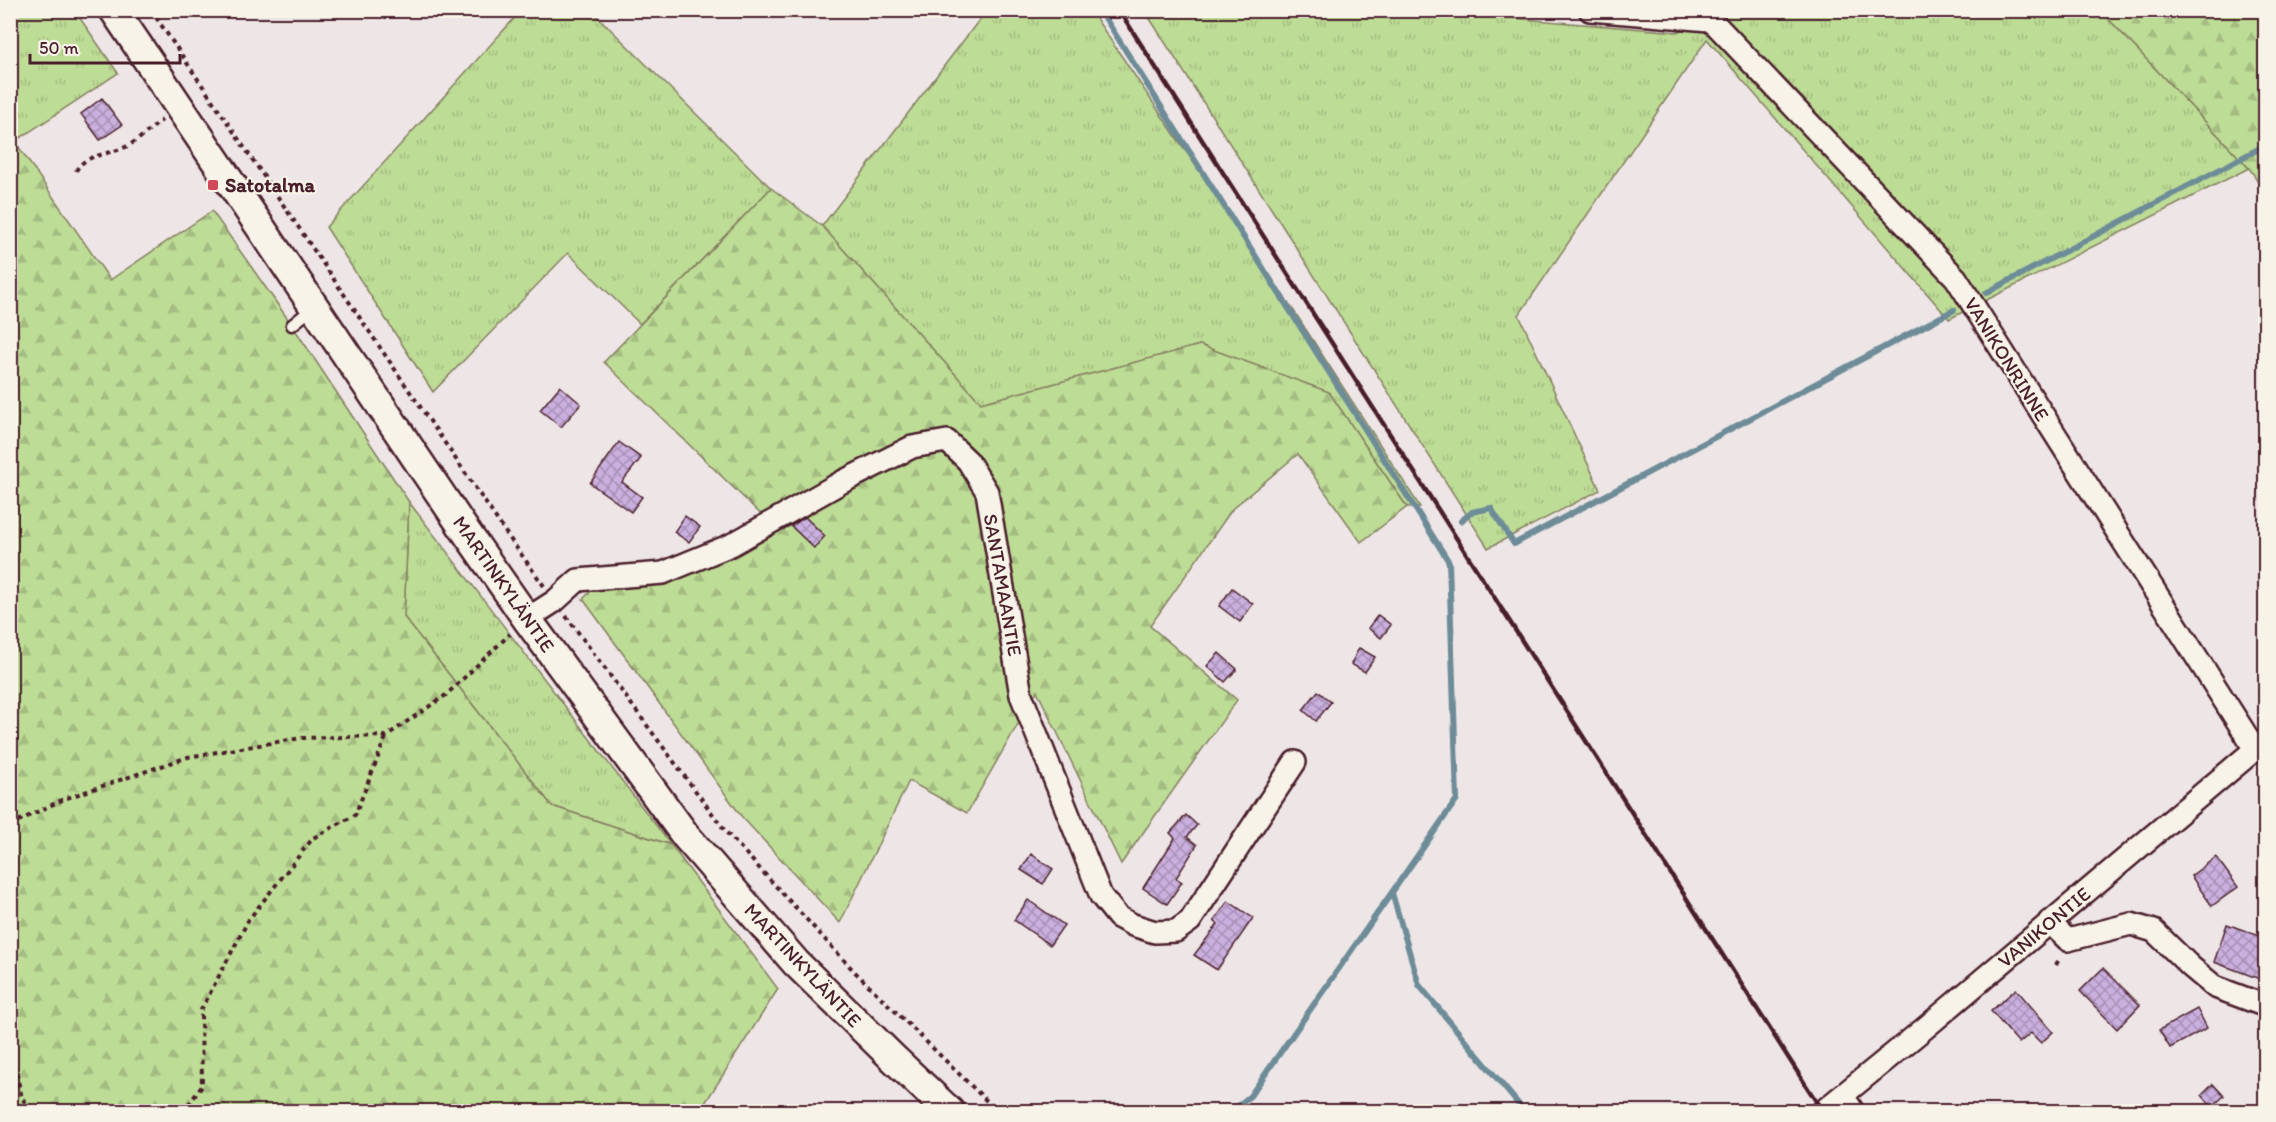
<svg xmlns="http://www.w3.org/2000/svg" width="2276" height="1122" viewBox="0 0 2276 1122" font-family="Itim,sans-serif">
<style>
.grass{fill:url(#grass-tufts);stroke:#847e60;stroke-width:1.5}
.forest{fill:url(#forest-firs);stroke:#847e60;stroke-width:1.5}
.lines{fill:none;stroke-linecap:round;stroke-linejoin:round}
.stream{stroke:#6d8c98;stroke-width:6}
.building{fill:url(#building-cross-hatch);stroke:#4a1f2b;stroke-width:1.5}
.lane-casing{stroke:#4a1f2b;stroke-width:15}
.street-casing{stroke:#4a1f2b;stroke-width:26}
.secondary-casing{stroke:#4a1f2b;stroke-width:33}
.path{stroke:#4a1f2b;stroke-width:4;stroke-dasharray:4.5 4.5;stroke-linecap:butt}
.lane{stroke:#f7f3e8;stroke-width:10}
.street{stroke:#f7f3e8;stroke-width:21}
.secondary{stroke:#f7f3e8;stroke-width:28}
.rail{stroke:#4a1f2b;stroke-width:4.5}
.poi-dot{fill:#d1495b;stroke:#f7f3e8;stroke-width:2}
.labels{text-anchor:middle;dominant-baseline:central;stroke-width:4.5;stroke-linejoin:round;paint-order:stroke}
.poi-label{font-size:20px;font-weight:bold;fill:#4a1f2b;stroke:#f7f3e8;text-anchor:start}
.street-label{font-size:20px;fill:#4a1f2b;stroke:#f7f3e8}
</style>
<defs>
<pattern id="grass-tufts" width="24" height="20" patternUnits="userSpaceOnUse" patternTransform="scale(1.5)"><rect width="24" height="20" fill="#bddc95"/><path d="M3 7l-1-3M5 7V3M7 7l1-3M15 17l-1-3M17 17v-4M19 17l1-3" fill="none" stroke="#a4bc81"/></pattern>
<pattern id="forest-firs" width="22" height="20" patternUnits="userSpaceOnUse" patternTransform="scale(1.5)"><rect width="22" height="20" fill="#bddc95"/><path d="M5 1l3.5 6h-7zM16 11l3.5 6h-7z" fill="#a4bc81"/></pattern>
<pattern id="building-cross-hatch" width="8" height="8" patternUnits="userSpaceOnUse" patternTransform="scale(1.5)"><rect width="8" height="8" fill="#cab0de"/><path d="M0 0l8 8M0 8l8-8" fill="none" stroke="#a68fb4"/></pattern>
</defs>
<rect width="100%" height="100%" fill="#eee6e6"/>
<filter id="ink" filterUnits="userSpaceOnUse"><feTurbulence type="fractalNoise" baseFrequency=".0167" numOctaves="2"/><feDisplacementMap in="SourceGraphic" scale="12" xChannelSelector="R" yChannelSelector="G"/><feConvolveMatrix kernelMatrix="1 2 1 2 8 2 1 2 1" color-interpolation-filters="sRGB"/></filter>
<g filter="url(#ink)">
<path class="grass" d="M1417,10L1677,32L1721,11H2101L2249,168L1949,319L1707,39L1519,315L1600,490L1488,548L1145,11Z
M16,11H75L118,73L11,144V15Z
M521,11H592L771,188L640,324L568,253L433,392L326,227Z
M986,11H1091L1296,314L1420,507H1407L1329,392L1200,345L981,403L822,226Z
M409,502L671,845L552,806L404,617Z"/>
<path class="forest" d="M2101,11H2265V191L2249,168Z
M16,143L110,280L212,211L292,325L409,502L404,617L552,806L671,845L778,989L700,1111H11L10,144Z
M771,188L822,226L981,403L1200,345L1329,392L1407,507L1361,542L1298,454L1233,508L1150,626L1237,700L1121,864L1037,691L967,813L909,781L840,923L742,817L583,599L595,587L777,530L604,362Z"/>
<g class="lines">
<path class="stream" d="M1100,10L1449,562L1457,799L1250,1096L1230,1112
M1986,293L2266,145
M1461,521L1472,512L1491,508L1514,544L1954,310
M1392,893L1419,985L1525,1112"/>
</g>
<path class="building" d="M102,98L122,125L100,140L81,114Z
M560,386L581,404L561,427L540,410Z
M619,442L641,458L622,482L642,497L631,512L590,483Z
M685,516L700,527L689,542L674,532Z
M805,517L825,536L814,548L791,526Z
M1232,588L1253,604L1240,622L1219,606Z
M1378,615L1391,625L1381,638L1368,628Z
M1359,648L1375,657L1365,672L1351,664Z
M1219,653L1237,669L1225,682L1207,666Z
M1318,691L1331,702L1316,721L1303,710Z
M1186,815L1197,825L1187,837L1197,845L1176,878L1182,882L1167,904L1143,888L1175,838L1170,833Z
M1031,854L1053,869L1043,884L1021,870Z
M2216,857L2238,887L2212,906L2191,876Z
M1028,900L1064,925L1050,945L1014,920Z
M1228,901L1253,918L1217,970L1194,955L1218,924L1214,921Z
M2227,924L2265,938V981L2214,962Z
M2103,968L2140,1005L2117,1029L2080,991Z
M2016,989L2053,1032L2041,1043L2031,1033L2019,1043L1991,1011Z
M2197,1009L2207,1028L2170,1048L2159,1030Z
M2213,1084L2224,1096L2212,1107L2202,1095Z"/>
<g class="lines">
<g class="lane-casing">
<path id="lane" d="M292,325L313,308
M1847,1092L1860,1112"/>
</g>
<g class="street-casing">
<path id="street" d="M1590,10L1709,20
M1709,20L1716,25L1956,278L2255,749
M527,619L555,601L578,580L663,573L731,545L842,482L912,447L947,441L968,461L987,492L1021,695L1101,896L1118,917L1133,925L1155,932L1176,931L1190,921L1295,762
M2049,922L2068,940L2131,924L2154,931L2191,967L2215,987L2266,1006
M1822,1112L1925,1028L2265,741"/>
</g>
<g class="secondary-casing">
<path id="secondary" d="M114,10L462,526L527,619L685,835L796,963L892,1057L950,1112"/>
</g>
<path class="path" d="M151,10L508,536L544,586
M76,171C84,153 114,155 131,144C142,137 152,128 162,120
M566,616L726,832L854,971L998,1112
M10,825L64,799L188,757L301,738L386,736L446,695L510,634
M2056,965L2060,957
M10,1047L22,1098L33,1112
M183,1112L202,1086L201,1010L249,919L313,838L355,815L386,737"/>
<use href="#lane" class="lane"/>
<use href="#street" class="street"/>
<use href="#secondary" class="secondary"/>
<path class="rail" d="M1119,10L1823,1112"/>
</g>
</g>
<rect class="poi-dot" x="207" y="179" width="12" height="12" rx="3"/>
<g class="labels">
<g class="poi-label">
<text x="225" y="185">Satotalma</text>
</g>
<g class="street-label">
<text transform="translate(2007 359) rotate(58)">VANIKONRINNE</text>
<text transform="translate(504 584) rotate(55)">MARTINKYLÄNTIE</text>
<text transform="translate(1003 585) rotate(80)">SANTAMAANTIE</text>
<text transform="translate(2044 927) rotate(-40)">VANIKONTIE</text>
<text transform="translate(803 965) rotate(47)">MARTINKYLÄNTIE</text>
</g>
</g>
<rect width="2276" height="1122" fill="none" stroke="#f7f3e8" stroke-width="36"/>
<rect x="18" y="18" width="2240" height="1086" fill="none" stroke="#4a1f2b" stroke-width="2" filter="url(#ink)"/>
<path d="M30 54v9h150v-9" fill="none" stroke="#4a1f2b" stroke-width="3"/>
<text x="39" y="54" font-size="18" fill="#4a1f2b" stroke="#f7f3e8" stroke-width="4.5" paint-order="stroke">50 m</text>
</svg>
